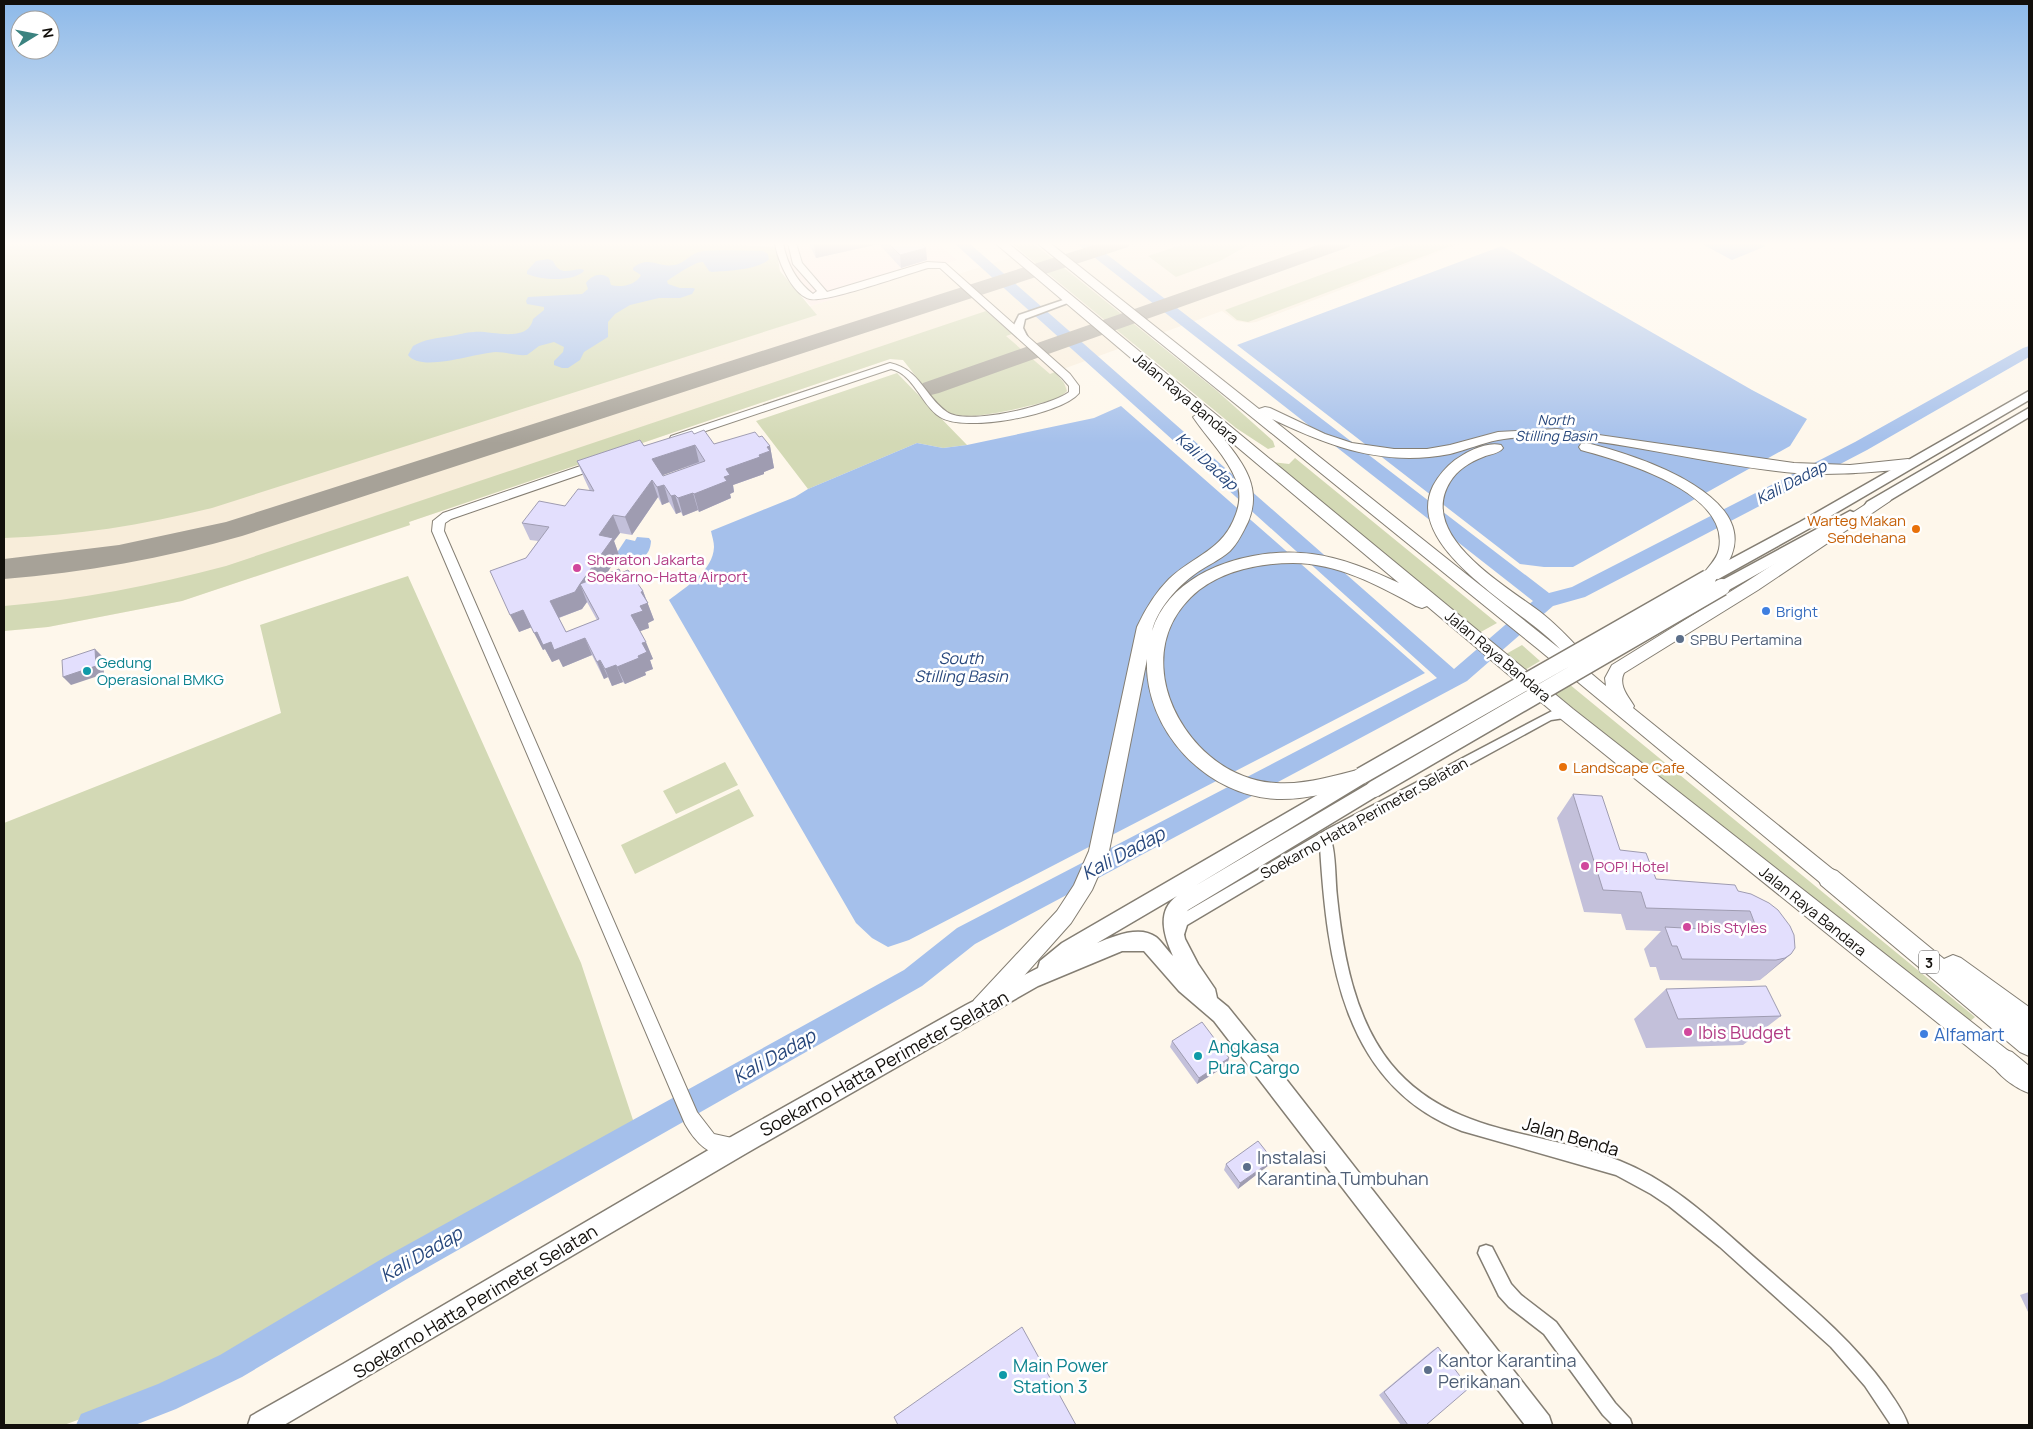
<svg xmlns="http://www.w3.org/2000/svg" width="2033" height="1429" viewBox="0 0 2033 1429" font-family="Manrope,sans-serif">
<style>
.commercial{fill:#fde8e4}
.built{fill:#f8edda}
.green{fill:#d3d9b5}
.water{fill:#a5c0eb}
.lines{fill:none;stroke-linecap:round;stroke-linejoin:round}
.river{fill:#a5c0eb;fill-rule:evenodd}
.taxiway{fill:#a7a298;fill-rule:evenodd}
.minor-casing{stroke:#847e73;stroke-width:3}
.tertiary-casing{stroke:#847e73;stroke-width:2}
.secondary-casing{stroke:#847e73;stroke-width:3}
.primary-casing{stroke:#847e73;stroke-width:2}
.motorway-casing{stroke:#847e73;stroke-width:2}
.minor{fill:#fff;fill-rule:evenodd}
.tertiary{fill:#fff;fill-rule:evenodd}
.secondary{fill:#fff;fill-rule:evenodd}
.primary{fill:#fff;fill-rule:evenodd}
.motorway{fill:#fff;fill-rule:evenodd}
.secondary-bridge-casing{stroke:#847e73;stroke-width:19;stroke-linecap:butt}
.secondary-bridge{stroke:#fff;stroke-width:16}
.wall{fill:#c3c0da;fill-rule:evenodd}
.shaded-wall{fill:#9f9cb1}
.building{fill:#e3dffd;stroke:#9f9cb1;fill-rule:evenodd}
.food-dot{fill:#e8710a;stroke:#fff;stroke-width:2}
.hotel-dot{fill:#d1479c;stroke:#fff;stroke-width:2}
.shop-dot{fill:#3f7fe0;stroke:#fff;stroke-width:2}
.service-dot{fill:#5c6f8a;stroke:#fff;stroke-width:2}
.culture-dot{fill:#0f9aa8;stroke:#fff;stroke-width:2}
.labels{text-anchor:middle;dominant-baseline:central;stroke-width:5;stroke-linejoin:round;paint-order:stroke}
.far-water-label{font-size:14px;font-style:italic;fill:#27477c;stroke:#fff}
.shield{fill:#fff;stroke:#595754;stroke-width:1}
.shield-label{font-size:14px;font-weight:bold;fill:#120f0b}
.street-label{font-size:15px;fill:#120f0b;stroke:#fff}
.food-label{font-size:15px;fill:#c56008;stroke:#fff;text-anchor:end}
.hotel-label{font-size:15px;fill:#b23c85;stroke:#fff;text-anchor:start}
.shop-label{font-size:15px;fill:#366cbe;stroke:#fff;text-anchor:start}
.service-label{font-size:15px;fill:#4e5e75;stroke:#fff;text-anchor:start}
.culture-label{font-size:15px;fill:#0d838f;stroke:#fff;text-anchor:start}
.water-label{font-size:16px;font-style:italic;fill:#27477c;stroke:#fff}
.near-hotel-label{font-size:18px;fill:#b23c85;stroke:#fff;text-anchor:start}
.near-shop-label{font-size:18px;fill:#366cbe;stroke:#fff;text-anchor:start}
.near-culture-label{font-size:18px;fill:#0d838f;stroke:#fff;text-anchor:start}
.near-street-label{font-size:18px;fill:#120f0b;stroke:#fff}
.near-service-label{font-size:18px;fill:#4e5e75;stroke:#fff;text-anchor:start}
.near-water-label{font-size:19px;font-style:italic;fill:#27477c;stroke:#fff}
</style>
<rect width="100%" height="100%" fill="#fef7eb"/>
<path class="commercial" d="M719,243H937L957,260L811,306L782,271L776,247Z"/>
<path class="built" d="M1057,243H1464L1256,322L1249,323L1236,321L1222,311L1055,372L1067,387V391L1064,395L995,413L965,416L949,412L903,360L890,359L409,522L410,525L182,601L48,627L4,631V524L811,306L933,267L949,277Z"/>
<path class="green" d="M4,243H713L776,247L780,271L817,315L212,508C143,525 74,536 4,538Z
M1011,243H1033L1216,390L1273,441L1275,447L1268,449L1265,447L1236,428Z
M1187,243H1252L1220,261L1176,277L1148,256Z
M1408,243H1459L1248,322L1237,320L1225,310Z
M986,311L1012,334L1006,336L1050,374L1055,372L1064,383L1067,391L1058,399C1033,404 970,424 948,412C935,404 914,373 903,360L890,359L409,522L410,525L182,601L48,627L4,631V606C79,600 153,585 226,566Z
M897,373L967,445L943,448L917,443L808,489L756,421Z
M1295,458L1497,623L1479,633L1272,462L1289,464Z
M408,576L581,963L635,1126L168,1387L64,1425H4V823L281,713L260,625Z
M1522,645L1540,661L1525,670L1506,654Z
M1569,684L1975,1017L1968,1023L1554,693Z
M725,762L738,785L676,814L663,791Z
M739,789L754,816L635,874L621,845Z"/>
<path class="water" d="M1706,243H1760L1766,246L1732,260L1702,244Z
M1502,246L1752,390L1807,419L1790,446L1573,567H1544L1520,564L1237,345Z
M725,250L763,251L768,254L769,259C759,270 727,271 712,272L709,271L703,262C696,261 674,276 667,281L668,284L680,288H693L695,289L692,294L680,298H659L630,305L615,314L608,322V337L584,352L580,360L568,368H562L554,365V361L563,352L564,347L554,342L539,346L527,355C516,356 506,352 496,352C475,353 421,373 408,355L413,346C425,339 437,338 451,336C458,335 466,332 474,332C490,330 528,344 533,319L544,310V307L527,304L526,301L528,297L582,294L588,289L586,283C592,275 601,272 609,278L611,285C621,288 636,285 641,275L633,270V268C649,255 657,268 674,265C682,264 687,258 694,254C703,249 715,251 725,250Z
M548,259L553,261C560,276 568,270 581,269L584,270L583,272C570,282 542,280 527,274V271L536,261Z
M1121,406L1425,673L909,940L888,947L872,938L856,923L669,600C686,587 713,571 714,547C714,542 712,536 711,531L795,497L808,489L917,443L943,448L967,445L1094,418Z
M637,537L649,538L651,541C650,559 636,564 620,562L621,558L614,557L626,539L635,541Z"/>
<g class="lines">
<path class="river" d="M954,243H969L1454,669L1533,601L1076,243H1092L1549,593L1572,587L1855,442L2023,348L2029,346V357L1867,450L1585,597L1553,606L1467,681L975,944L922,986L407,1279L242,1377L176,1409L135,1425H76L81,1414L158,1384L220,1355L385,1257L904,970L957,928L1437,678Z"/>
<path class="taxiway" d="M1100,243H1131L1128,247L242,536C164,558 84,573 4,579V559L119,545L226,522Z
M1323,243H1352L1349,247L939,393L931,395L923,393L919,388L923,383Z"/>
<g class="minor-casing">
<path id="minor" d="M1066,299L1073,301L1025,319L1023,328L1028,338L1021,340L1014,325L1019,315Z
M1554,710L1571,711L1573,714L1571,717L1551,720L1331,840C1336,855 1335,880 1337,897C1343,954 1354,1018 1391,1064C1450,1136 1541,1130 1620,1161C1676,1183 1719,1227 1763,1265C1807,1303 1852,1340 1886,1387C1894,1399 1904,1412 1908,1425H1891L1865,1386L1831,1347L1720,1247L1669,1206L1651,1194L1616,1175L1462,1131C1342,1085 1327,959 1320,846L1187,925L1182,941L1177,943L1172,941C1169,933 1172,924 1177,917L1328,829Z
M1486,1245L1492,1247L1511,1284L1521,1295L1556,1322L1615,1403L1630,1419L1632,1425H1613L1603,1415L1544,1334L1509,1307L1499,1296L1478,1253L1480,1247Z"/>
</g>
<g class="tertiary-casing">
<path id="tertiary" d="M775,243H783C787,264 796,281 813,294L817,291L793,264L788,243H796L802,263L827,292L927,262L945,263L1070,374L1079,386V393C1061,415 964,433 940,417C921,405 914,374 891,369L679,440H671L670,438L671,436L890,363C921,370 924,396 947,412C967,426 1050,406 1069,392V386L1062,378L940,268H928C907,274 826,303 810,299C792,295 777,259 775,243Z
M598,460L604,464L602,467L451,519L445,523L444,531L697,1112L714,1134L741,1140L744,1146L741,1152C715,1163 697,1145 685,1124L432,531L433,521L443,513Z"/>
</g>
<g class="secondary-casing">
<path id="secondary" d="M2029,391V400L1810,528L1713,582H1703L1701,578L1703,574L1800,522Z
M2029,408V417L1877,508H1867L1865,505L1867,502Z
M1850,511L1855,513L1857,516L1855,519L1727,591L1722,592L1717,591L1715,587L1717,583Z
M1357,772L1363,774L1366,779L1363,784L1195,886L1368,784L1374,782L1380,784L1383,789L1380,794L1188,910L1181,921L1185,939L1198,964L1215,989L1217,998L1228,1007L1282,1074L1549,1416L1552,1425H1525L1214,1021L1179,991L1144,951H1122L1038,986L745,1154L284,1425H248L251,1416L343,1364L729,1138L966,1005L1038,968L1040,961L1062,943ZM1177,896C1156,911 1164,936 1173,956C1167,950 1162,942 1156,937C1140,925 1114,936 1097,943Z"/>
</g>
<g class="primary-casing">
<path id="primary" d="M995,243H1008L1573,709L2011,1053L2014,1061L2011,1069L2003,1072L1995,1069L1561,719L1427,606L1422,608L1416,606C1378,585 1337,563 1293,563C1261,563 1225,570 1199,590C1146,633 1157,701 1199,746C1219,767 1247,782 1276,783C1305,785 1333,776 1361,769L1367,771L1370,776L1367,781C1339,791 1308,800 1277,799C1206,796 1144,730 1147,659L1109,851L1092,890L1071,923L990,1014L982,1017L974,1014L971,1007L974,1000L1057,911L1074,885L1089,851L1137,627C1145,610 1155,593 1169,579C1194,555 1223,551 1236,514C1240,503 1241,492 1236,480C1227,457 1207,438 1193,417L1197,414ZM1217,430L1399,583C1371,570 1343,558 1312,554C1254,546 1171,569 1152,631C1157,609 1177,587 1195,574C1206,566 1220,560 1230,551C1238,543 1243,532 1248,522C1264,484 1239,459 1217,430Z
M1037,243H1050L1259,409L1265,407L1270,408L1325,434L1352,443L1394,449H1427L1450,445L1498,432L1557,429L1794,463L1850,465L1908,459L1913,461L1915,464L1913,467L1908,469C1870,472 1833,476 1795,473C1715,466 1638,444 1558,437C1542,436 1514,437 1498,440C1482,443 1466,450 1450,454C1384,467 1331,447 1272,419L1560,649C1525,610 1402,549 1433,486C1439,475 1446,467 1455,460C1466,452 1487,441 1501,445L1503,448C1499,454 1489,454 1483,457C1470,462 1457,470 1450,482C1416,537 1509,587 1544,615C1561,629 1575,644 1590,661L1592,665L1590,669L1587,670L1606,686L1605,678L1612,665L1746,582L1880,495H1890L1892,498L1890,501L1758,590L1624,673C1618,685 1628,696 1634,706L1633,708L1836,872L1839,878L1836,884L1829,887L1822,884L1538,649Z
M1586,443C1634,454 1776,499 1723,570C1717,578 1713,585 1702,582L1700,578C1706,569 1717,560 1719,549C1730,492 1622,461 1581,450L1579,447L1581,444Z"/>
</g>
<g class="motorway-casing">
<path id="motorway" d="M1829,868L1837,871L1944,959L1953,955L1961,958L2029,1007V1056L2020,1052L1821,885L1818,878L1821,871Z
M2003,1049L2012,1052L2029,1066V1093C2015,1088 1997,1075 1990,1061L1994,1052Z"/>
</g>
<use href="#minor" class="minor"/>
<use href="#tertiary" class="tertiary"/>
<use href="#secondary" class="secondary"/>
<use href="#primary" class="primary"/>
<use href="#motorway" class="motorway"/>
<g class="secondary-bridge-casing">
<path id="secondary-bridge" d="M1361,776L1708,578
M1374,789L1722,587"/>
</g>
<use href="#secondary-bridge" class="secondary-bridge"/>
</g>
<path class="wall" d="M808,243H922L927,260L901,268L879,244L816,258Z
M694,434L714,444L759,437L770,446L774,468L764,472V474L733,485L734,492L730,494L731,498L699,512L698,510L683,516L681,512L676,514L669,502L662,505L658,497L632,535L620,533L614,541L619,555L606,574L621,573L643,591L654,620L648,623L649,628L640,631L653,659L650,660L653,669L645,672L646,675L625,684L623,682L612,686L608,677L604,679L592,655L563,667L559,659L552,662L545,649L543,650L532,627L519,632L526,558L538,541L530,540L522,523L565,506L590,491L584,478L577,461ZM699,463L663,476L662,475ZM587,602L597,620L566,632L559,618L582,609Z
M1573,794L1620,850L1656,879L1738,891L1791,954L1766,975L1760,980L1751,981L1660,980L1656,967H1650L1644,949L1661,931L1626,930L1621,914L1584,912L1557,818Z
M1666,989L1781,1016L1743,1045L1646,1048L1634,1019Z
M1172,1041L1229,1058L1227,1065L1197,1084L1170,1047Z
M1226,1164L1269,1165L1238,1189L1224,1170Z
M2029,1292V1314L2020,1295Z
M1438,1347L1426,1425H1401L1379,1395L1433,1350Z"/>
<path class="shaded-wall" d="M825,243H879V244L816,258L814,245Z
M926,248L927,260L901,268L900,255Z
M695,445L699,462L658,477L652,459Z
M770,446L774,468L764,472V474L733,485L734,492L730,494L731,498L699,512L694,494L724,477L726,469L759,455L767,447Z
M652,480L658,497L632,535L625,517Z
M664,485L669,502L662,505L657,487Z
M693,493L698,510L683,516L678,498Z
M675,495L681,512L676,514L671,496Z
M613,515L620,533L614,541L619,555L589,600L580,584L599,535Z
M580,584L587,602L582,609L558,618L550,601Z
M643,591L654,620L648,623L649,628L638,632L631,615L640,606L641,592Z
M523,610L532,627L519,632L510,615Z
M537,632L551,642L585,638L592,655L563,667L559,659L552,662L545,649L543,650L534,633Z
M646,642L653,659L650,660L653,669L645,672L646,675L625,684L617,667L638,656L642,643Z
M95,649L103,657L104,674L71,685L63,677Z
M600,660L608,677L604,679L597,662Z
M616,665L623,682L612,686L605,669Z
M1791,954L1766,975L1760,980L1785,958Z
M1229,1058L1227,1065L1197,1084L1199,1078Z
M1273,1160L1269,1165L1238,1189L1240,1183Z"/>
<path class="building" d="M813,243H825L814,245Z
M888,243H922L926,248L900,255Z
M704,430L714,444L755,432L759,437L762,436L770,446L767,447L770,451L759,455L760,457L726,469L730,475L724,477L727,481L694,494L693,493L678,498L675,495L671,496L664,485L657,487L652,480L625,517L613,515L599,535L613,538L580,584L619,569L621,573L628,570L643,591L641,592L648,603L640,606L643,611L631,615L646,642L642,643L647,652L638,656L639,658L617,667L616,665L605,669L600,660L597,662L585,638L554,650L551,642L543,645L537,632L534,633L523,610L510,615L490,571L526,558L549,527L522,523L539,501L565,506L578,489L594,491L577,461L640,440L644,446L692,431L694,434ZM695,445L705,461L663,476L652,459ZM580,584L599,619L566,632L550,601L575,592Z
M95,649L96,666L63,677L62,660Z
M1573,794L1602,796L1620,850L1646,853L1656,879L1735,885L1738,891L1751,894L1769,903L1778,910L1790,926L1794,935L1795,948L1791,954L1785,958L1776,960L1682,959L1677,946H1672L1665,927L1758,932L1750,911L1646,908L1641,892L1603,890Z
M1766,986L1781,1016L1678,1019L1666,989Z
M1202,1022L1229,1058L1199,1078L1172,1041Z
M1258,1141L1273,1160L1240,1183L1226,1164Z
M1022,1327L1076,1425H898L894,1417Z
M1438,1347L1469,1388L1426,1425H1408L1384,1392Z"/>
<linearGradient id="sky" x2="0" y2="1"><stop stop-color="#8db9e9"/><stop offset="0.55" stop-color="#fffbf6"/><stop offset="1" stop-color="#fffbf6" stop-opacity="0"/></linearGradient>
<rect width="2033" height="443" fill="url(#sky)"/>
<g class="food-dot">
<circle cx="1916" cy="529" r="5"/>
<circle cx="1563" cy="767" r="5"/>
</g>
<g class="hotel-dot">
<circle cx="577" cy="568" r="5"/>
<circle cx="1585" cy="866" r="5"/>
<circle cx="1687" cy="927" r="5"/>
<circle cx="1688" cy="1032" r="5"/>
</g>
<g class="shop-dot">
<circle cx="1766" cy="611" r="5"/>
<circle cx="1924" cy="1034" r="5"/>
</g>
<g class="service-dot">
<circle cx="1680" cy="639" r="5"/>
<circle cx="1247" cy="1167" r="5"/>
<circle cx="1428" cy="1370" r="5"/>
</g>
<g class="culture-dot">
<circle cx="87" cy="671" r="5"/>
<circle cx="1198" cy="1056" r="5"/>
<circle cx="1003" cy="1375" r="5"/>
</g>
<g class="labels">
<g class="far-water-label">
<text x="1556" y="419">North<tspan x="1556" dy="16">Stilling Basin</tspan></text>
</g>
<rect class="shield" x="1919" y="950.5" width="20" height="23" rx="4"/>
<g class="shield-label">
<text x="1929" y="962">3</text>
</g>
<g class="street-label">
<text transform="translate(1186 398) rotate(40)">Jalan Raya Bandara</text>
<text transform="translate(1498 656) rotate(40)">Jalan Raya Bandara</text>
<text transform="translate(1364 818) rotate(-29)">Soekarno Hatta Perimeter Selatan</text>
<text transform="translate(1813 911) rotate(39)">Jalan Raya Bandara</text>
</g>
<g class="food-label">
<text x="1906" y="520">Warteg Makan<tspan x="1906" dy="17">Sendehana</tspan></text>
<text x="1573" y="767" text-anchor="start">Landscape Cafe</text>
</g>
<g class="hotel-label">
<text x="587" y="559">Sheraton Jakarta<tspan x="587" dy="17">Soekarno-Hatta Airport</tspan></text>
<text x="1595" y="866">POP! Hotel</text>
<text x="1697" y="927">Ibis Styles</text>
</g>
<g class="shop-label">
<text x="1776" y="611">Bright</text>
</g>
<g class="service-label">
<text x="1690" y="639">SPBU Pertamina</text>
</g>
<g class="culture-label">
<text x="97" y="662">Gedung<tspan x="97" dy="17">Operasional BMKG</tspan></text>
</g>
<g class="water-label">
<text transform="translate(1207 461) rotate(42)">Kali Dadap</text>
<text transform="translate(1791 482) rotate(-27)">Kali Dadap</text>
<text x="961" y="658">South<tspan x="961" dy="18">Stilling Basin</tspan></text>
</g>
<g class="near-hotel-label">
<text x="1698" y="1032">Ibis Budget</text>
</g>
<g class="near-shop-label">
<text x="1934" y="1034">Alfamart</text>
</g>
<g class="near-culture-label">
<text x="1208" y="1046">Angkasa<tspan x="1208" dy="21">Pura Cargo</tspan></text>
<text x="1013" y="1365">Main Power<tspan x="1013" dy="21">Station 3</tspan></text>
</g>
<g class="near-street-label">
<text transform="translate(884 1063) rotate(-29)">Soekarno Hatta Perimeter Selatan</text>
<text transform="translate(1571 1136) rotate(16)">Jalan Benda</text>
<text transform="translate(475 1301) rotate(-31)">Soekarno Hatta Perimeter Selatan</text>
</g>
<g class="near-service-label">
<text x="1257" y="1157">Instalasi<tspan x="1257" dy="21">Karantina Tumbuhan</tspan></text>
<text x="1438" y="1360">Kantor Karantina<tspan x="1438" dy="21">Perikanan</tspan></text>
</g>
<g class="near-water-label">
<text transform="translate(1123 853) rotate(-28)">Kali Dadap</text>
<text transform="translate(774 1056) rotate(-29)">Kali Dadap</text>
<text transform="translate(421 1254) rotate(-30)">Kali Dadap</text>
</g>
</g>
<rect width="2033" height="1429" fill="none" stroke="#120f0b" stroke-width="10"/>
<g transform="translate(35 35) rotate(80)"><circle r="24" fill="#ffffff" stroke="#a09f9d"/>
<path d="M0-4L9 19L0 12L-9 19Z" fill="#3b8380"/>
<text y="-8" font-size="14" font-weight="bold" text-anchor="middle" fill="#120f0b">N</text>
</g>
</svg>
